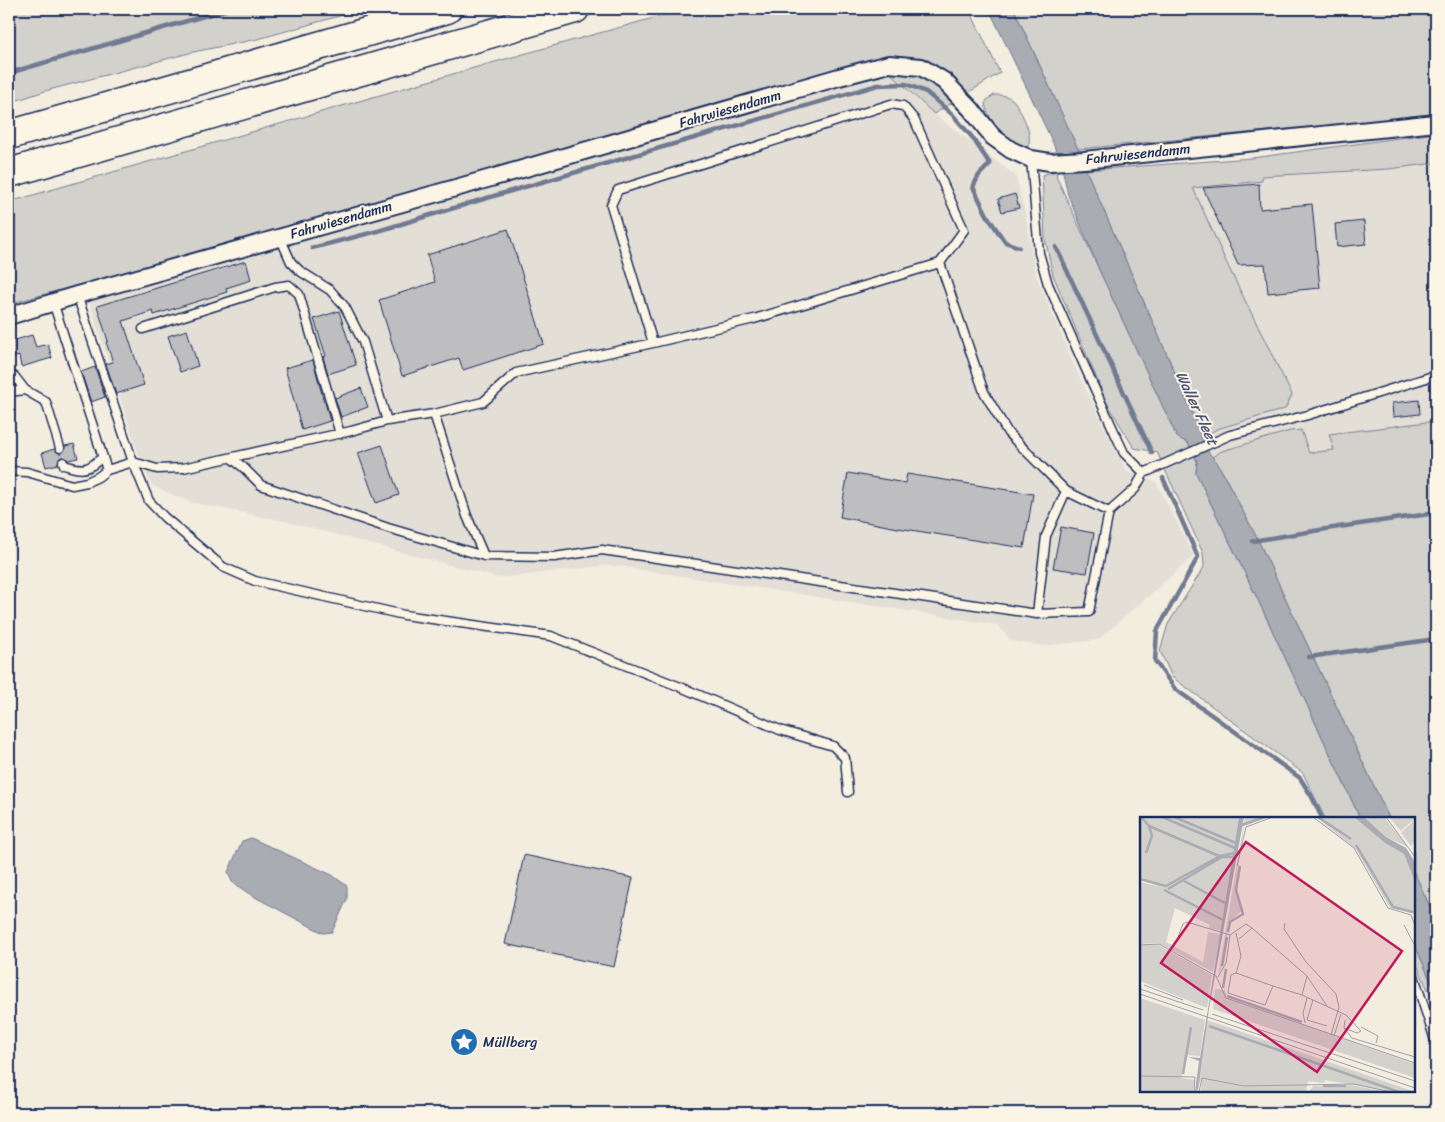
<svg xmlns="http://www.w3.org/2000/svg" width="1445" height="1122" viewBox="0 0 1445 1122" font-family="Sriracha,sans-serif">
<style>
.built{fill:#e3dfd6}
.green{fill:#d3d1cc;stroke:#778095}
.water{fill:#a9acb3;stroke:#707a91}
.lines{fill:none;stroke-linecap:round;stroke-linejoin:round}
.stream{stroke:#707a91;stroke-width:4.5}
.building{fill:#bebec0;stroke:#1b2f5e}
.service-casing{stroke:#1b2f5e;stroke-width:11}
.minor-casing{stroke:#1b2f5e;stroke-width:20}
.motorway-casing{stroke:#1b2f5e;stroke-width:31}
.service{stroke:#fcf5e5;stroke-width:8}
.minor{stroke:#fcf5e5;stroke-width:16}
.motorway{stroke:#fcf5e5;stroke-width:28}
.labels{text-anchor:middle;dominant-baseline:central;stroke-width:4;stroke-linejoin:round;paint-order:stroke}
.street-label{font-size:14px;fill:#1b2f5e;stroke:#fcf5e5}
.poi-label{font-size:14px;fill:#1b2f5e;stroke:#fcf5e5;text-anchor:start}
.water-label{font-size:15px;font-style:italic;fill:#465478;stroke:#fcf5e5}
.inset-river{fill:none;stroke:#a9acb3;stroke-width:2.5}
.inset-road{fill:none;stroke:#9da1ac;stroke-width:1}
.view{fill:#c2185b;fill-opacity:0.15;stroke:#c2185b;stroke-width:2.5}
.inset-edge{fill:none;stroke:#1b2f5e;stroke-width:2.5}
</style>
<rect width="100%" height="100%" fill="#f3ede0"/>
<filter id="ink" filterUnits="userSpaceOnUse"><feTurbulence type="fractalNoise" baseFrequency=".02" numOctaves="2"/><feDisplacementMap in="SourceGraphic" scale="10" xChannelSelector="R" yChannelSelector="G"/><feConvolveMatrix kernelMatrix="1 2 1 2 8 2 1 2 1" color-interpolation-filters="sRGB"/></filter>
<g filter="url(#ink)">
<path class="built" d="M888,71L934,114L1016,176L1026,217L1036,275L1077,372L1126,470L1156,482L1194,556L1098,640L1043,646L1011,641L998,625L610,565L499,578L280,520L189,502L151,485L137,450L89,302Z
M1436,163V421L1329,434L1335,450L1309,453L1301,430L1290,431L1222,451L1212,457L1201,438L1217,429L1284,409L1228,266L1192,187L1262,181V176L1389,169Z"/>
<path class="green" d="M9,9H364L258,39L193,52L45,91L9,103Z
M686,9H969L1000,73L934,114L888,71L312,220L9,304V202L484,65Z
M1014,9H1436V115L1078,149Z
M994,95C1001,95 1007,95 1013,100C1021,110 1035,137 1027,148L1022,149C1003,135 992,129 985,104L987,100Z
M1436,133V163L1389,169L1262,176V181L1193,188L1228,266L1292,395L1285,409L1217,429L1201,438L1197,423L1086,170L1252,158Z
M1056,171L1057,178L1101,274L1177,437L1188,443L1197,461L1196,473L1258,600L1360,818H1325L1303,773L1172,677L1160,651L1168,624L1204,567L1203,553L1157,452L1134,448L1107,403L1053,275L1045,238L1042,175Z
M1436,421V920L1414,872V818H1389L1258,540L1223,473L1212,457L1222,451L1290,431L1301,430L1309,453L1334,450L1329,434Z
M1414,943L1436,993V1008L1414,958Z"/>
<path class="water" d="M989,9H1014L1078,149L1086,170L1197,423C1201,438 1206,452 1217,462L1258,540L1389,818H1360L1258,600L1196,473L1197,461L1188,443L1177,437L1101,274L1068,195L1062,168L1053,143Z
M251,838L332,875L347,886V899L332,932L323,933L251,895L232,882L228,872L242,841Z
M1414,872L1436,920V993L1414,943Z"/>
<g class="lines">
<path class="stream" d="M9,73L228,9
M1056,247L1152,453
M312,248L378,231L487,198L878,85L906,84L926,92L952,114L972,137L990,164L979,175L973,187L988,217L1005,242L1019,247
M1163,478L1198,557L1157,631L1155,661L1175,689L1300,778L1312,797L1322,818
M1252,541L1339,527L1436,513
M1309,657L1436,639"/>
</g>
<path class="building" d="M1259,184L1260,209L1312,204L1320,288L1268,293L1265,264L1238,265L1203,188Z
M1015,194L1019,208L1002,212L998,199Z
M1364,221L1366,244L1337,247L1335,224Z
M508,229L544,344L463,370L459,358L402,376L379,300L435,282L427,255Z
M246,261L251,280L226,288L227,292L154,315L153,311L123,321L144,385L116,394L106,364L113,362L106,342L108,341L97,306Z
M339,311L356,365L328,374L323,357L326,356L314,319Z
M187,330L198,366L180,372L168,336Z
M32,335L36,347L48,344L52,358L21,367L19,356L9,359V342Z
M313,360L324,402H325L330,421L302,430L285,368Z
M95,367L105,397L91,402L81,372Z
M361,388L368,407L341,417L335,398Z
M1419,400L1420,414L1393,417L1392,403Z
M74,444L78,458L68,460L66,458L62,457L59,459L58,464L46,467L42,453L54,449L57,452L61,453L64,451L65,446Z
M382,445L399,495L376,503L358,453Z
M848,473L905,483L907,474L1033,494L1024,548L898,528L840,517Z
M1061,527L1094,533L1087,573L1053,568Z
M524,855L633,878L614,967L505,944Z"/>
<g class="lines">
<g class="service-casing">
<path id="service" d="M1031,159L1039,253L1048,284L1088,374L1124,453L1144,473L1230,435L1308,415L1436,375
M280,237L291,262L300,271L330,290L345,307L363,342L387,421
M77,295L133,462L149,501L164,517L223,567L255,581L404,615L551,636L683,688L780,730L833,746L845,758L848,792
M53,302L107,470
M143,329L275,287L289,285L299,294L340,434
M653,343L754,319L940,263
M9,374L15,377L25,390
M9,392L25,390L46,402L60,448
M434,414L483,402L516,373L653,343L611,205L618,190L891,104L903,106L914,119L964,230L940,263L984,392L1008,433L1066,491L1109,512
M231,458L243,467L261,485L388,528L484,556L554,557L602,550L1037,614L1089,612L1109,512L1135,489L1144,473
M63,462L64,465C72,467 81,471 89,467C94,465 97,460 103,458
M9,471L27,472L72,485L87,482L98,477L107,470L133,462L157,469L183,468L351,431L387,421L434,414L467,516L484,556
M1037,614L1046,536L1066,491
M1414,976L1436,1043"/>
</g>
<g class="minor-casing">
<path id="minor" d="M9,316L77,295L491,178L839,77L889,64L921,67L944,81L971,109L993,137L1011,150L1031,159L1050,162L1084,160L1436,123"/>
</g>
<g class="motorway-casing">
<path id="motorway" d="M9,135L447,9
M9,173L575,9"/>
</g>
<use href="#service" class="service"/>
<use href="#minor" class="minor"/>
<use href="#motorway" class="motorway"/>
</g>
</g>
<defs>
<g id="sight-disc" transform="scale(1.4375)"><circle r="9.5" fill="#1f6fb2" stroke="#fcf5e5"/><path d="M0-6L1.8-2.2L6-1.7L2.9 1.2L3.7 5.4L0 3.3L-3.7 5.4L-2.9 1.2L-6-1.7L-1.8-2.2Z" fill="#fff"/></g>
</defs>
<g fill-rule="evenodd">
<use href="#sight-disc" x="464" y="1042"/>
</g>
<g class="labels">
<g class="street-label">
<text transform="translate(730 109) rotate(-16)">Fahrwiesendamm</text>
<text transform="translate(1138 154) rotate(-6)">Fahrwiesendamm</text>
<text transform="translate(341 220) rotate(-16)">Fahrwiesendamm</text>
</g>
<g class="poi-label">
<text x="483" y="1042">Müllberg</text>
</g>
<g class="water-label">
<text transform="translate(1197 408) rotate(65)">Waller Fleet</text>
</g>
</g>
<g transform="translate(1140 817)">
<rect width="275" height="275" fill="#f3ede0"/>
<path d="M0,0H99L81,114L69,111L70,108L35,91L26,125L63,145L68,115L81,117L73,155L18,126L0,127V65L20,70L0,63ZM105,0H128L104,9L95,74L102,94L89,105L84,146L78,158ZM176,0H214L245,26L264,37L275,65V97L250,91L216,33ZM224,0H244L268,30L246,20ZM249,0H275V1L261,14ZM273,4L275,24L271,29L261,16ZM17,127L72,158L67,191L0,164V128ZM75,172L85,173L87,181L275,247V261L73,192ZM0,181L65,203L60,239L48,238L42,258V261L55,263L53,275H0ZM67,203L152,232L275,275H253L185,263L184,266L168,264L166,275H61L62,259L57,275ZM210,268L248,275H169L173,269Z" fill="#d3d1cc"/>
<path d="M99,0H104L69,192L58,272L55,275L59,244L49,240L60,241ZM214,0H224L246,20L266,31L275,45V65L264,37L245,26Z" fill="#a9acb3"/>
<path class="inset-river" d="M1,0L9,9L12,19L6,36M22,0L95,31M34,0L96,26M178,0L211,22M102,8L125,0M9,9L79,39M216,28L253,90L273,95M0,62L26,69L80,39L95,36M44,64L85,86M28,72L82,40H94M24,73L83,103M88,115L90,105L103,97L96,73L100,49M82,149L87,120M83,171L86,152M87,179L162,205M69,209L259,275M43,257L51,210M183,269H206"/>
<path class="inset-road" d="M173,0L214,31L248,91L271,98L275,109M246,0L275,40M97,49L106,10L133,0M145,106L144,112L166,145L196,177L199,190L191,218M264,108L275,129M96,116L101,139L96,156L91,158L88,176L125,188L133,169L162,178M90,118L106,107L112,111L167,159L187,189M38,120L43,107L47,105L90,118L86,146L78,160M99,122L112,111M0,128L19,127L76,159L86,181L275,246M96,156L133,169M167,159L162,178L206,198L221,214L217,216L204,211L205,203M4,168L43,183M0,172L63,193M0,177L275,271M173,183L167,203L187,209M72,197L275,264M165,206L163,196L167,181M221,210L238,219L236,226M204,211L212,221L275,240M194,219L201,197M0,259L55,260L54,275M59,275L62,261L104,269L214,267L251,275"/>
<path class="view" d="M106,25L262,134L177,255L21,146Z"/>
<rect width="275" height="275" class="inset-edge"/>
</g>
<rect width="1445" height="1122" fill="none" stroke="#fcf5e5" stroke-width="30"/>
<rect x="15" y="15" width="1415" height="1092" fill="none" stroke="#1b2f5e" stroke-width="2" filter="url(#ink)"/>
</svg>
